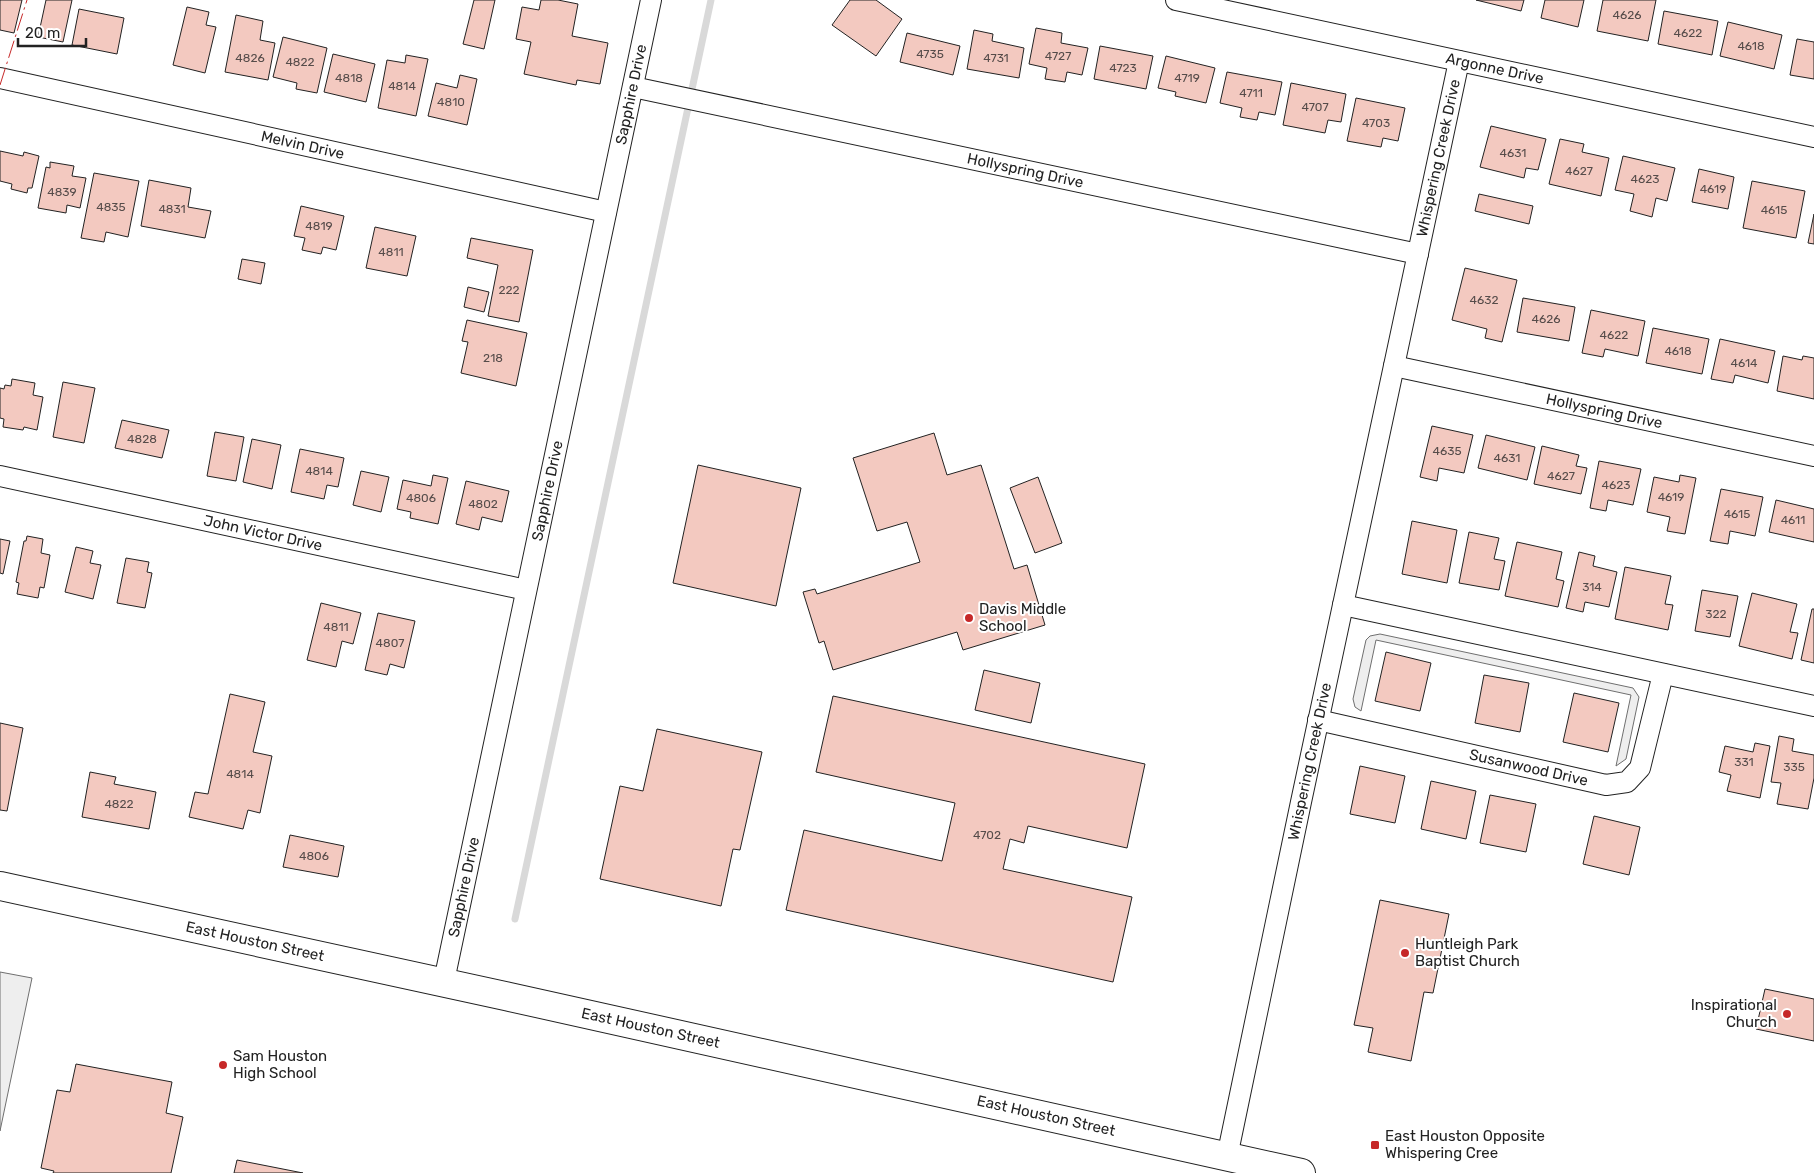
<svg xmlns="http://www.w3.org/2000/svg" width="1814" height="1173" viewBox="0 0 1814 1173" font-family="Rubik,sans-serif">
<style>
.green{fill:#eee;stroke:#6f6f6f}
.lines{fill:none;stroke-linecap:round;stroke-linejoin:round}
.stream{stroke:#d9d9d9;stroke-width:7}
.building{fill:#f3c9c0;stroke:#222}
.street-casing{stroke:#222;stroke-width:22}
.secondary-casing{stroke:#222;stroke-width:30}
.street{stroke:#fff;stroke-width:20}
.secondary{stroke:#fff;stroke-width:28}
.power{stroke:#c62828;stroke-width:1;stroke-dasharray:18 4 2.5 4;stroke-linecap:butt}
.poi-dot{fill:#c62828;stroke:#fff;stroke-width:2}
.labels{text-anchor:middle;dominant-baseline:central;stroke-width:4;stroke-linejoin:round;paint-order:stroke}
.number-label{font-size:12px;fill:#564c4a}
.street-label{font-size:15px;fill:#222;stroke:#fff}
.poi-label{font-size:15px;fill:#222;stroke:#fff;text-anchor:start}
</style>
<rect width="100%" height="100%" fill="#fff"/>
<path class="green" d="M1380,634L1633,688L1639,697L1626,759L1616,766L1631,695L1376,640L1361,711L1355,707L1353,699L1366,640L1370,636Z
M0,972L32,978L0,1131Z"/>
<g class="lines">
<path class="stream" d="M515,919L711,0"/>
</g>
<path class="building" d="M0,0H22L14,33L0,30Z
M46,0H72L63,42L38,37Z
M474,0H495L484,49L463,44Z
M541,0H558L578,4L572,36L608,43L600,84L577,80L576,85L524,74L531,42L516,39L522,7L539,10Z
M850,0H876L902,19L876,56L832,25Z
M1476,0H1524L1521,11Z
M1545,0H1584L1578,27L1541,18Z
M1603,0H1656L1648,41L1597,31Z
M187,7L209,12L206,25L216,27L205,73L173,65Z
M79,9L124,18L117,54L72,45Z
M1664,11L1718,21L1712,55L1658,44Z
M236,15L263,21L260,40L275,43L268,80L225,72Z
M1728,22L1782,35L1774,69L1720,56Z
M1036,28L1062,33L1061,43L1088,48L1082,75L1067,72L1065,82L1045,79L1047,68L1029,64Z
M974,30L993,34L992,41L1024,48L1019,78L967,69Z
M907,33L960,46L953,75L900,62Z
M283,37L327,48L317,93L296,89L297,83L273,77Z
M1797,39L1814,42V79L1790,75Z
M1100,46L1153,56L1146,89L1094,79Z
M333,54L375,64L366,102L324,92Z
M406,55L428,59L416,116L378,108L387,60L405,63Z
M1166,56L1215,68L1206,103L1175,96L1176,92L1158,88Z
M1227,72L1282,82L1275,115L1259,112L1257,120L1240,117L1242,108L1220,103Z
M460,75L477,79L467,125L428,116L436,83L457,88Z
M1291,83L1346,94L1341,122L1328,120L1325,133L1283,125Z
M1356,98L1405,108L1398,141L1383,138L1381,147L1347,141Z
M1491,126L1546,139L1538,170L1526,168L1524,178L1480,167Z
M1560,139L1584,144L1582,152L1609,158L1601,196L1549,184Z
M0,151L23,156L24,152L39,156L32,188H28L27,193L11,189L12,184L0,181Z
M1623,156L1675,168L1667,201L1656,198L1652,217L1630,211L1634,194L1615,190Z
M50,162L74,166L72,176L86,178L80,208L67,205L66,213L38,208L46,167L50,168Z
M1699,169L1734,177L1728,209L1692,202Z
M94,173L139,181L128,237L106,232L104,242L81,238Z
M149,180L191,188L188,207L211,211L205,238L141,226Z
M1752,181L1805,191L1796,238L1743,228Z
M1479,194L1533,206L1529,224L1475,211Z
M301,206L344,216L336,250L323,247L321,254L302,250L305,238L294,236Z
M1814,214V244L1808,243Z
M375,227L416,236L407,276L366,268Z
M471,238L533,250L519,322L488,316L498,265L467,258Z
M242,259L265,263L261,284L238,279Z
M1465,268L1517,280L1502,342L1485,338L1487,329L1452,320Z
M468,287L489,292L484,312L464,307Z
M1523,298L1575,307L1569,341L1517,332Z
M1591,310L1645,321L1638,356L1605,349L1603,357L1582,353Z
M467,320L527,333L516,386L461,373L468,342L462,341Z
M1653,328L1709,339L1702,374L1646,363Z
M1720,339L1775,351L1768,383L1735,375L1733,383L1711,379Z
M1783,356L1802,360L1803,356L1814,358V399L1777,391Z
M12,379L35,383L33,395L43,397L37,430L24,427L23,430L3,427L4,419L0,418V388L4,389L5,385L11,386Z
M63,382L95,388L84,443L53,437Z
M122,420L169,430L162,458L115,448Z
M1432,426L1473,435L1464,473L1439,468L1437,481L1420,477Z
M215,432L244,437L236,481L207,476Z
M934,433L947,475L981,465L1014,569L1027,565L1045,625L963,650L957,632L833,670L824,641L819,643L803,592L815,589L817,594L920,562L907,522L877,531L853,458Z
M1486,435L1535,447L1527,480L1478,468Z
M252,439L281,445L272,489L243,482Z
M1542,446L1579,455L1576,466L1587,468L1581,494L1534,484Z
M300,449L344,458L338,487L327,485L324,499L291,492Z
M1599,461L1641,469L1633,505L1608,500L1606,511L1590,508Z
M698,465L801,488L776,606L673,583Z
M361,471L389,477L381,512L353,505Z
M433,475L448,478L438,524L410,518L411,512L397,509L403,480L431,486Z
M1680,475L1696,478L1685,534L1667,531L1670,517L1647,512L1654,477L1679,482Z
M1038,477L1062,543L1035,553L1010,488Z
M466,481L509,491L502,522L482,517L479,530L456,524Z
M1721,489L1763,497L1755,536L1730,531L1728,544L1710,541Z
M1776,500L1814,509V542L1769,532Z
M1412,521L1457,530L1447,583L1402,574Z
M1469,532L1499,538L1494,559L1505,561L1499,590L1459,583Z
M27,536L43,539L41,553L50,555L44,588L40,587L38,598L17,594L19,583L16,582L24,541H26Z
M0,539L10,541L3,574L0,573Z
M1517,542L1562,552L1556,579L1564,581L1558,607L1505,596Z
M76,547L93,551L90,563L101,565L93,599L65,592Z
M1579,552L1595,556L1593,566L1617,572L1609,607L1585,602L1583,612L1566,608Z
M126,558L149,562L147,572L152,573L145,608L117,603Z
M1625,567L1671,576L1665,604L1673,605L1668,630L1615,619Z
M1702,590L1738,596L1730,637L1695,631Z
M1752,593L1797,604L1790,632L1798,633L1792,659L1739,646Z
M321,603L361,613L353,644L342,641L336,667L307,660Z
M1812,609H1814V663L1801,660Z
M378,613L415,621L404,668L390,664L387,675L365,670Z
M1386,652L1431,663L1420,711L1375,701Z
M984,670L1040,683L1031,723L975,710Z
M1484,675L1529,683L1520,732L1475,723Z
M1574,693L1619,703L1608,752L1563,742Z
M230,694L265,702L253,752L272,756L260,813L248,810L243,829L189,817L195,792L208,794Z
M833,696L1145,764L1127,848L1028,826L1024,843L1010,839L1003,869L1132,897L1113,982L786,910L804,830L942,861L955,803L816,772Z
M0,723L23,728L7,811L0,810Z
M657,729L762,752L740,850L733,849L721,906L600,879L620,786L643,791Z
M1779,736L1794,739L1792,751L1814,755V778L1808,809L1777,804L1781,783L1771,782Z
M1755,743L1770,746L1760,798L1727,791L1731,775L1719,772L1725,746L1753,752Z
M1360,766L1405,776L1395,823L1350,814Z
M90,772L116,777L114,784L156,792L149,829L82,817Z
M1431,781L1476,791L1466,839L1421,829Z
M1490,795L1536,804L1526,852L1480,843Z
M1594,816L1640,827L1629,875L1583,864Z
M290,835L344,846L338,877L283,867Z
M1380,900L1449,914L1433,993L1424,992L1411,1061L1368,1052L1373,1028L1354,1025Z
M1765,989L1814,999V1041L1756,1029Z
M76,1064L172,1082L166,1113L183,1117L171,1173H53L54,1171L41,1168L57,1090L70,1092Z
M237,1160L303,1173H234Z"/>
<g class="lines">
<g class="street-casing">
<g id="street">
<path id="s1" d="M1176,0L1814,137"/>
<path id="s2" d="M0,78L606,212"/>
<path id="s3" d="M633,87L1418,254"/>
<path id="s4" d="M1394,366L1814,456"/>
<path id="s5" d="M0,476L526,590"/>
<path d="M1343,605L1814,706"/>
<path id="s6" d="M1318,720L1606,785L1627,782L1640,768L1663,674"/>
<path id="s7" d="M444,981L651,0"/>
<path id="s8" d="M1227,1157L1301,802L1459,61"/>
</g>
</g>
<g class="secondary-casing">
<g id="secondary">
<path id="s9" d="M0,886C434,980 868,1075 1301,1173"/>
</g>
</g>
<use href="#street" class="street"/>
<use href="#secondary" class="secondary"/>
<path class="power" d="M0,85L27,0"/>
</g>
<g class="poi-dot">
<circle cx="969" cy="618" r="5"/>
<circle cx="1405" cy="953" r="5"/>
<circle cx="1787" cy="1014" r="5"/>
<circle cx="223" cy="1065" r="5"/>
<rect x="1370" y="1140" width="10" height="10" rx="2.5"/>
</g>
<g class="labels">
<g class="number-label">
<text x="1627" y="15">4626</text>
<text x="1688" y="33">4622</text>
<text x="1751" y="46">4618</text>
<text x="930" y="54">4735</text>
<text x="1058" y="56">4727</text>
<text x="250" y="58">4826</text>
<text x="996" y="58">4731</text>
<text x="300" y="62">4822</text>
<text x="1123" y="68">4723</text>
<text x="349" y="78">4818</text>
<text x="1187" y="78">4719</text>
<text x="402" y="86">4814</text>
<text x="1251" y="93">4711</text>
<text x="451" y="102">4810</text>
<text x="1315" y="107">4707</text>
<text x="1376" y="123">4703</text>
<text x="1513" y="153">4631</text>
<text x="1579" y="171">4627</text>
<text x="1645" y="179">4623</text>
<text x="1713" y="189">4619</text>
<text x="62" y="192">4839</text>
<text x="111" y="207">4835</text>
<text x="172" y="209">4831</text>
<text x="1774" y="210">4615</text>
<text x="319" y="226">4819</text>
<text x="391" y="252">4811</text>
<text x="509" y="290">222</text>
<text x="1484" y="300">4632</text>
<text x="1546" y="319">4626</text>
<text x="1614" y="335">4622</text>
<text x="1678" y="351">4618</text>
<text x="493" y="358">218</text>
<text x="1744" y="363">4614</text>
<text x="142" y="439">4828</text>
<text x="1447" y="451">4635</text>
<text x="1507" y="458">4631</text>
<text x="319" y="471">4814</text>
<text x="1561" y="476">4627</text>
<text x="1616" y="485">4623</text>
<text x="1671" y="497">4619</text>
<text x="421" y="498">4806</text>
<text x="483" y="504">4802</text>
<text x="1737" y="514">4615</text>
<text x="1793" y="520">4611</text>
<text x="1592" y="587">314</text>
<text x="1716" y="614">322</text>
<text x="336" y="627">4811</text>
<text x="390" y="643">4807</text>
<text x="1744" y="762">331</text>
<text x="1794" y="767">335</text>
<text x="240" y="774">4814</text>
<text x="119" y="804">4822</text>
<text x="987" y="835">4702</text>
<text x="314" y="856">4806</text>
</g>
<g class="street-label">
<text stroke="none"><textPath href="#s1" startOffset="326">Argonne Drive</textPath></text>
<text stroke="none"><textPath href="#s7" startOffset="906">Sapphire Drive</textPath></text>
<text stroke="none"><textPath href="#s2" startOffset="310">Melvin Drive</textPath></text>
<text stroke="none"><textPath href="#s8" startOffset="1021">Whispering Creek Drive</textPath></text>
<text stroke="none"><textPath href="#s3" startOffset="401">Hollyspring Drive</textPath></text>
<text stroke="none"><textPath href="#s4" startOffset="215">Hollyspring Drive</textPath></text>
<text stroke="none"><textPath href="#s7" startOffset="501">Sapphire Drive</textPath></text>
<text stroke="none"><textPath href="#s5" startOffset="269">John Victor Drive</textPath></text>
<text stroke="none"><textPath href="#s8" startOffset="404">Whispering Creek Drive</textPath></text>
<text stroke="none"><textPath href="#s6" startOffset="216">Susanwood Drive</textPath></text>
<text stroke="none"><textPath href="#s7" startOffset="96">Sapphire Drive</textPath></text>
<text stroke="none"><textPath href="#s9" startOffset="261">East Houston Street</textPath></text>
<text stroke="none"><textPath href="#s9" startOffset="666">East Houston Street</textPath></text>
<text stroke="none"><textPath href="#s9" startOffset="1071">East Houston Street</textPath></text>
</g>
<g class="poi-label">
<text x="979" y="609">Davis Middle<tspan x="979" dy="17">School</tspan></text>
<text x="1415" y="944">Huntleigh Park<tspan x="1415" dy="17">Baptist Church</tspan></text>
<text x="1777" y="1005" text-anchor="end">Inspirational<tspan x="1777" dy="17">Church</tspan></text>
<text x="233" y="1056">Sam Houston<tspan x="233" dy="17">High School</tspan></text>
<text x="1385" y="1136">East Houston Opposite<tspan x="1385" dy="17">Whispering Cree</tspan></text>
</g>
</g>
<path d="M18 38v8h68v-8" fill="none" stroke="#222222" stroke-width="2.5"/>
<text x="25" y="38" font-size="15" fill="#222222" stroke="#ffffff" stroke-width="4" paint-order="stroke">20 m</text>
</svg>
